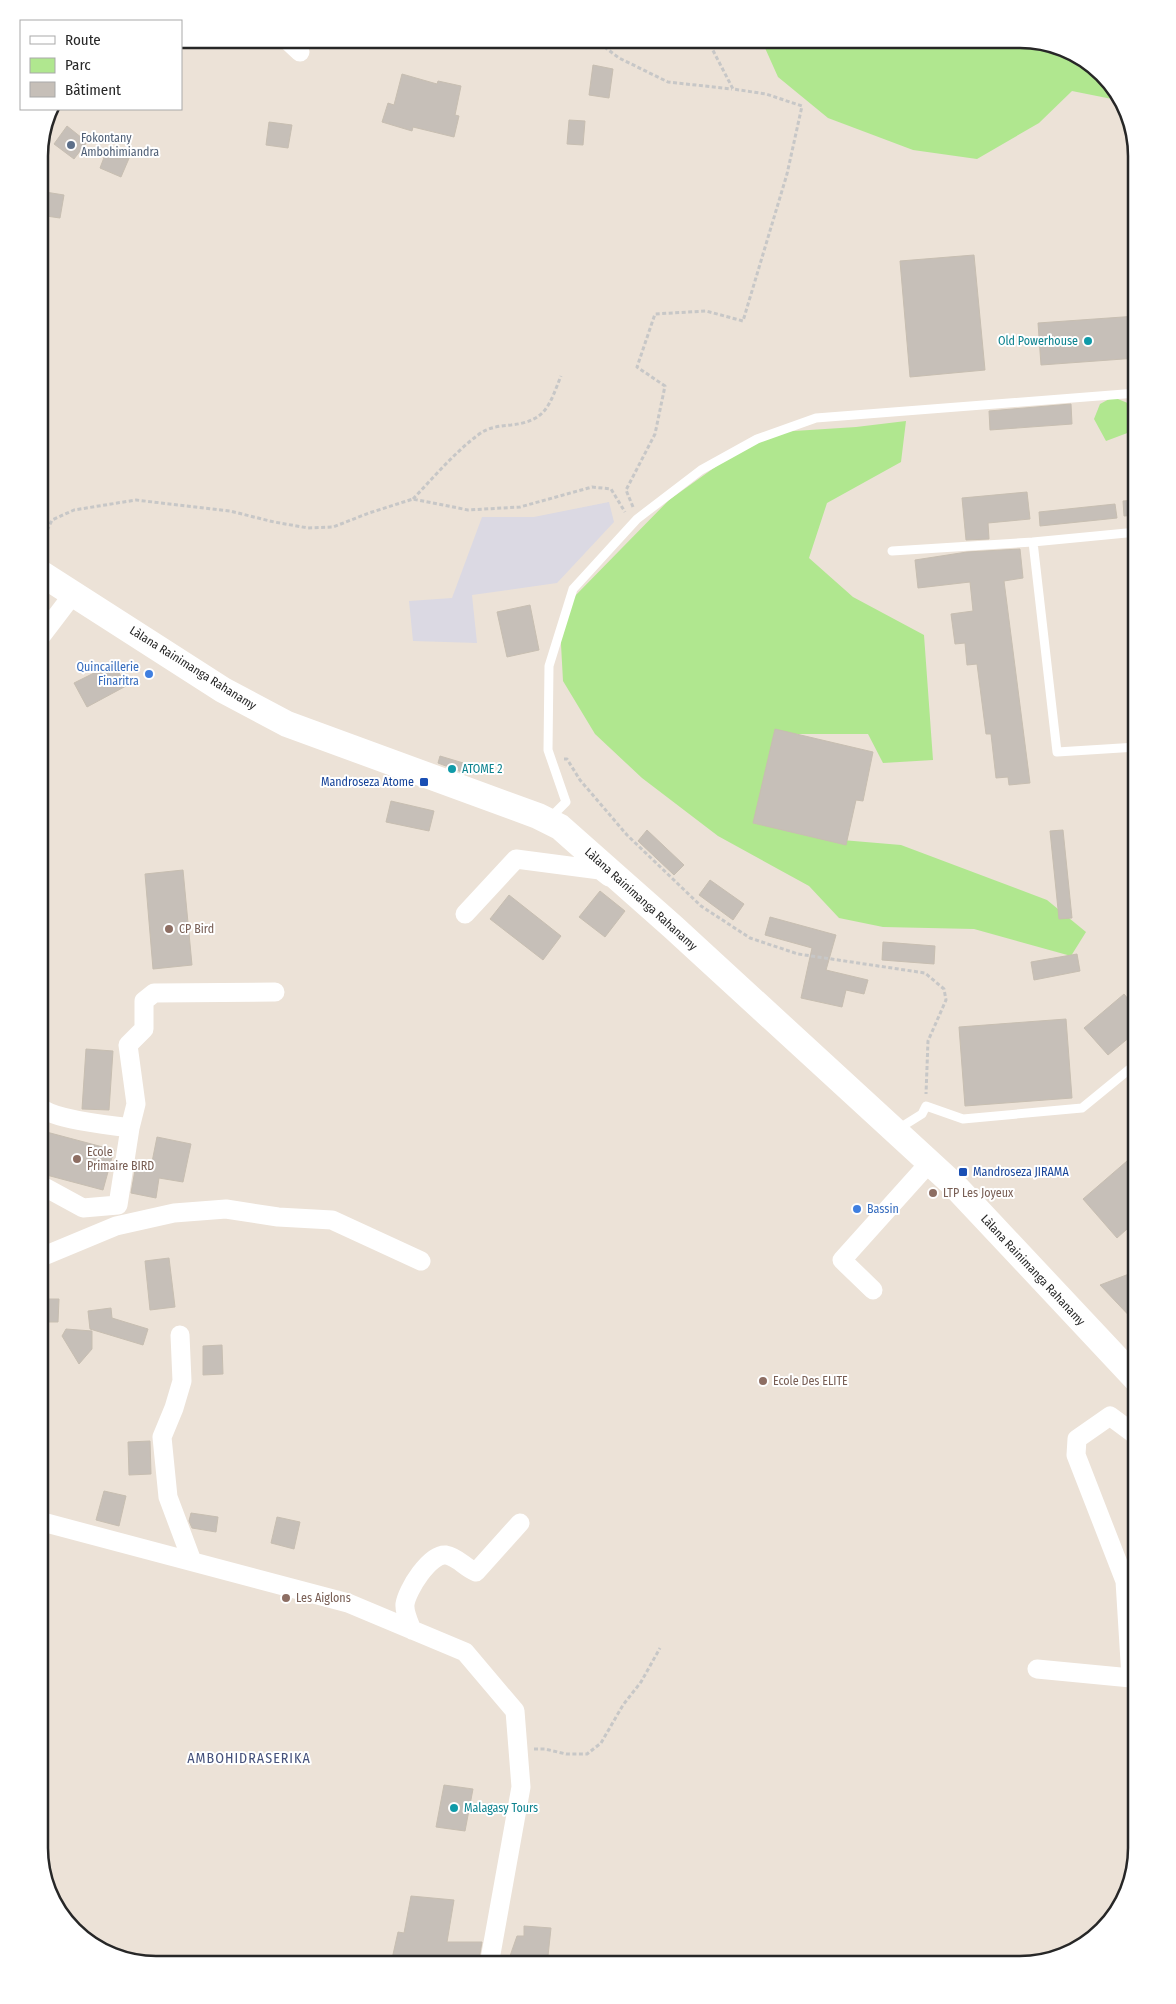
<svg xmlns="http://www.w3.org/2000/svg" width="1176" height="2004" viewBox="0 0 1176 2004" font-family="'Fira Sans Condensed',sans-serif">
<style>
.industrial{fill:#dbd9e3}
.green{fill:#b0e78f}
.building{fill:#c6bfb8;stroke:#c7beb1}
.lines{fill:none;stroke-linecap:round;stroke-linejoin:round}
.path{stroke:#c7c7c7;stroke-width:3;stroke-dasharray:4 2.5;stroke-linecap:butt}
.lane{stroke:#fff;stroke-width:9}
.street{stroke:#fff;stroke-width:19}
.secondary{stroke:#fff;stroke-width:26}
.service-dot{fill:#5c6f8a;stroke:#fff;stroke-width:2}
.culture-dot{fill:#0f9aa8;stroke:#fff;stroke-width:2}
.shop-dot{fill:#3f7fe0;stroke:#fff;stroke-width:2}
.transit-dot{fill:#1a4fb4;stroke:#fff;stroke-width:2}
.education-dot{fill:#8d6e63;stroke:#fff;stroke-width:2}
.labels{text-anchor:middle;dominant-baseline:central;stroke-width:4;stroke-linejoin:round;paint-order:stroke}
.service-label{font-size:12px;fill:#4e5e75;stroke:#fff;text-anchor:start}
.culture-label{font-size:12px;fill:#0d838f;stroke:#fff;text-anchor:start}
.shop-label{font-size:12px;fill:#366cbe;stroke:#fff;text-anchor:end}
.street-label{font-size:12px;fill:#272727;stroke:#fff}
.transit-label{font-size:12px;fill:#164399;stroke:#fff;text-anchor:end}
.education-label{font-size:12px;fill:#785e54;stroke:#fff;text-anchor:start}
.neighbourhood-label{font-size:14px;letter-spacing:1px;fill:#45517b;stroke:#fff}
.rim{fill:none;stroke:#272727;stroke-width:2.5}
</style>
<rect width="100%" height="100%" fill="#ece2d7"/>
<path class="industrial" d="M609,502L614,522L557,583L472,595L477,643L413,641L409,601L452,598L482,517H534Z"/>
<path class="green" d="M761,39H1028L1086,59L1122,101L1072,91L1039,123L977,159L913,150L828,118L778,77Z
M1113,397L1130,404L1137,401V417L1133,416L1130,432L1106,441L1094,419L1100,404Z
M906,421L901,462L827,503L809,558L853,597L924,635L933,760L883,763L868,734H795L830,839L901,845L1047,900L1086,932L1071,956L974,929L883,927L839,918L809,886L718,836L642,778L595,734L563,681L560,626L573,598L669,500L763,433L856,427Z"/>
<path class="building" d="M593,65L613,69L609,98L589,95Z
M402,74L437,84L438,81L461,86L455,115L459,116L454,137L413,127L412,131L382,122L388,103L394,105Z
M569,120L585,121L583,145L567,144Z
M269,122L292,125L288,148L266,145Z
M67,126L87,142L74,159L54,144Z
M108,147L130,156L121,177L100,168Z
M39,191L64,195L60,218L39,215Z
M974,255L985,370L910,377L900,261Z
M1137,316V358L1041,365L1038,323Z
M1071,404L1072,424L990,430L989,411Z
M1027,492L1030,519L988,523L989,539L966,540L962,498Z
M1137,500V515L1124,516L1123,501Z
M1115,504L1117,518L1040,526L1039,512Z
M1020,549L1023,578L1004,581L1030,783L1009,785L1008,777L996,778L991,734H986L977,664L967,665L965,643L955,644L951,614L973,611L970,582L918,588L915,560L967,552Z
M530,605L539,650L507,657L497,612Z
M114,663L126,686L87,707L74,683Z
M775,729L873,752L863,801L856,800L846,845L753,823Z
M440,756L470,765L467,774L438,763Z
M391,801L434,811L429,831L386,822Z
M647,830L684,865L674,875L638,841Z
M1063,830L1072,918L1059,919L1050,831Z
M183,870L192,965L153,969L145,874Z
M710,880L744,904L733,920L699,895Z
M600,891L625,911L605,937L579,917Z
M509,895L561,936L543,960L490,919Z
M770,917L836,935L826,970L868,980L864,994L846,990L842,1007L801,998L812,948L765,935Z
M883,942L935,946L934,964L882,960Z
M1077,954L1080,971L1034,980L1031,962Z
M1124,994L1137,1010V1031L1108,1055L1084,1028Z
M1066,1019L1072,1098L965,1106L959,1027Z
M86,1049L113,1051L109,1110L82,1109Z
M39,1130L114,1150L103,1190L39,1173Z
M157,1137L191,1144L183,1182L159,1178L156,1198L131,1193L135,1170L150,1172Z
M1127,1161L1137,1173V1220L1117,1238L1083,1199Z
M169,1258L175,1307L150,1310L145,1261Z
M1137,1271V1324L1100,1285Z
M39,1299H59L58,1322H39Z
M111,1308L112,1318L148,1329L143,1345L90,1329L88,1311Z
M66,1329L92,1331V1349L79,1364L62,1336Z
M222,1345L223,1374L203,1375V1346Z
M150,1441L151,1474L129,1475L128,1442Z
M104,1491L126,1496L119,1526L96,1520Z
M191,1513L218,1517L216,1532L192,1528L189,1521Z
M277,1517L300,1522L294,1549L271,1543Z
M444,1785L473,1789L465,1831L436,1827Z
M411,1896L454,1900L447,1942H482L478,1965H442L419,1962L420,1960L392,1959L398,1932L404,1933Z
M524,1926L551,1928L547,1965H510V1956L517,1936H524Z"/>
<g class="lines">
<path class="path" d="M594,39L619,58L668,82L732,89
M413,499C434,477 454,453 478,435C488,427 500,426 511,425C547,421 549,405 561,376
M633,507L626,490L655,434L665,386L637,367L655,314L706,311L743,321L787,174L802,106L766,94L733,89L707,39
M39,548L52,520L74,510L136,500L230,511L274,522L308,528L333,527L369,513L413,499L468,510L520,507L592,487L611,489L625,512
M564,759H567L580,780L627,835L701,906L750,938L798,954L925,973L944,989L946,1000L928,1041L926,1094
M534,1749H545L566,1754H587L601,1743L623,1705L641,1682L660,1648"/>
<path class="lane" d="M1033,542L1057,752L1137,747
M892,551L1033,542L1137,532
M550,818L566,802L548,750L549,666L573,589L637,519L701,470L757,439L816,418L1137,393
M898,1129L922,1114L926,1106L963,1119L1082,1108L1137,1063"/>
<path class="street" d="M286,39L300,52
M39,639L74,593
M465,914L516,859L600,870L609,877
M130,1128L136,1104L128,1045L144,1029V1001L154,993L275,992
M39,1184L83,1208L118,1205L130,1128C111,1125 49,1120 39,1105
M39,1258L116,1226L174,1213L226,1209L278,1217L332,1220L421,1261
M873,1290L842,1260L930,1162
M180,1335L182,1381L174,1408L162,1437L168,1497L192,1561
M39,1521L348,1603L465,1652L515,1711L521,1787L489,1965
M412,1630C409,1622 404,1612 405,1604C407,1590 430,1553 446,1555C458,1557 465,1568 476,1572L520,1523
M1037,1669L1131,1678L1125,1581L1076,1455L1077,1439L1110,1416L1137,1436"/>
<path class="secondary" d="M39,572L223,690L287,724L538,816L560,827L673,927L954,1185L1137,1380"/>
</g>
<circle class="service-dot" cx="71" cy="145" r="5"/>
<g class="culture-dot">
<circle cx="1088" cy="341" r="5"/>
<circle cx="452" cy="769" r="5"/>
<circle cx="454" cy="1808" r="5"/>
</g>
<g class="shop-dot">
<circle cx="149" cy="674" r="5"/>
<circle cx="857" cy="1209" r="5"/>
</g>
<g class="transit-dot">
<rect x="419" y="777" width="10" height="10" rx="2.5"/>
<rect x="958" y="1167" width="10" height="10" rx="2.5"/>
</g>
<g class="education-dot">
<circle cx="169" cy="929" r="5"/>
<circle cx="77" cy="1159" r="5"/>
<circle cx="933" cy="1193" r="5"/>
<circle cx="763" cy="1381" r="5"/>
<circle cx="286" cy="1598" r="5"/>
</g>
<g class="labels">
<g class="service-label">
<text x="81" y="138">Fokontany<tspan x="81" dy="14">Ambohimiandra</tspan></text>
</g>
<g class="culture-label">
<text x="1078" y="341" text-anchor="end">Old Powerhouse</text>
<text x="462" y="769">ATOME 2</text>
<text x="464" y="1808">Malagasy Tours</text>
</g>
<g class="shop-label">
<text x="139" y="667">Quincaillerie<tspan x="139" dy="14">Finaritra</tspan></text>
<text x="867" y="1209" text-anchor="start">Bassin</text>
</g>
<g class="street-label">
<text transform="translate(193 668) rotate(32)">Làlana Rainimanga Rahanamy</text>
<text transform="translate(641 899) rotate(42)">Làlana Rainimanga Rahanamy</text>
<text transform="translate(1033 1270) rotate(47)">Làlana Rainimanga Rahanamy</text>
</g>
<g class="transit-label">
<text x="414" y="782">Mandroseza Atome</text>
<text x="973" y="1172" text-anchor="start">Mandroseza JIRAMA</text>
</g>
<g class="education-label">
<text x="179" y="929">CP Bird</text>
<text x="87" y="1152">Ecole<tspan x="87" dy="14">Primaire BIRD</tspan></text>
<text x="943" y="1193">LTP Les Joyeux</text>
<text x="773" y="1381">Ecole Des ELITE</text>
<text x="296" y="1598">Les Aiglons</text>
</g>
<g class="neighbourhood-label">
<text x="249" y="1758">AMBOHIDRASERIKA</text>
</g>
</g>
<path d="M0 0H1176V2004H0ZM156 48H1020A108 108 0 0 1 1128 156V1848A108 108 0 0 1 1020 1956H156A108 108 0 0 1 48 1848V156A108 108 0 0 1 156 48Z" fill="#fff" fill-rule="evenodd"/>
<path class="rim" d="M156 48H1020A108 108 0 0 1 1128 156V1848A108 108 0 0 1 1020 1956H156A108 108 0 0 1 48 1848V156A108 108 0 0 1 156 48Z"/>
<rect x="20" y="20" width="162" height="90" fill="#ffffff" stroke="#a9a9a9"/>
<rect x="30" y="36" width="25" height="8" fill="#ffffff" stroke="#a9a9a9"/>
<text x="65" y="45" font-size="15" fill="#272727">Route</text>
<rect x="30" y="58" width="25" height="15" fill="#b0e78f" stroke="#a9a9a9"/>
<text x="65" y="70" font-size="15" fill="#272727">Parc</text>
<rect x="30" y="82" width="25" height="15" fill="#c6bfb8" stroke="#a9a9a9"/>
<text x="65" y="95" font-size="15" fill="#272727">Bâtiment</text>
</svg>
